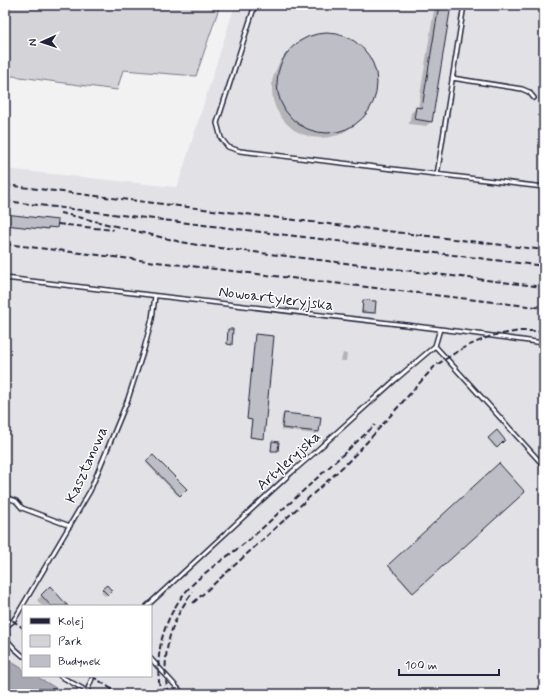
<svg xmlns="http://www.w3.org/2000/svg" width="549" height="699" viewBox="0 0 549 699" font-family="Mynerve,sans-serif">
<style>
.built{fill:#e2e2e6}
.green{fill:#d3d3d8;stroke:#7a7a8a}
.water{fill:#a8a8b2;stroke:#727282}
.shadow{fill:#0003}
.building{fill:#bebec6;stroke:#22223b}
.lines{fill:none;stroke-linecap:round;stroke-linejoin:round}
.lane-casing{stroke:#22223b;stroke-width:6}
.lane{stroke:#fff;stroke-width:3}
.rail{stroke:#22223b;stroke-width:2;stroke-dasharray:6 3;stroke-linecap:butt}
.labels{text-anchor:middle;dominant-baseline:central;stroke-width:3;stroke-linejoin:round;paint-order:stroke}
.street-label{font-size:15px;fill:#22223b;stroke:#fff}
</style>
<rect width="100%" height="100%" fill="#f2f2f3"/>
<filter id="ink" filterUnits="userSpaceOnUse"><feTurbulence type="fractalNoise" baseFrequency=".025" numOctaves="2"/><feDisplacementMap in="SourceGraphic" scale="8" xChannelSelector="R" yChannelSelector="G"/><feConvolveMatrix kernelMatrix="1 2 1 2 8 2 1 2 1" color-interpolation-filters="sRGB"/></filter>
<g filter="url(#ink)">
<path class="built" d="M235,5H544V694H57L59,690L36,676H151V606H23V669L5,658V169L175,187L178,185Z"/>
<path class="green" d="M5,5H220L196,76L123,70L117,90L5,75Z"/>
<path class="water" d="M5,658L23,669V676H36L59,690L57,694H5Z"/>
<path class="shadow" d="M421,5H450L431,122L426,126L409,124L411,113L416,108H418L434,10L421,8Z
M322,34H332L341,36L350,39L364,51L370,59L373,67L376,77V86L374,95L371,104L366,112L355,125L339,135L330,137L321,138L311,137L302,134L294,130L287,124L281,117L276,109L273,100L272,90V81L275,72L279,63L284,56L296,44L304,39L313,35Z
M5,215L57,227L56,228L47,227L46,229L40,228L39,229L5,225Z
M363,301L374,313L373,314L361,313Z
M255,336L263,438L262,439L250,438L251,420H247Z
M343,353L347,354L346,361H341Z
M284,414L318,432L316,434L281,430L282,416Z
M497,431L504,440L495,448L488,439Z
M153,456L185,489L178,496L146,463Z
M499,465L524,492L412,593L388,566Z
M544,491V501L539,495Z
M107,586L111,591L105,596L101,592Z
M50,588L67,606H42L37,600Z"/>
<path class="building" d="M439,5H451L432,122L414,119L416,107L422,108Z
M277 83a50 50 0 1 1 100 0a50 50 0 1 1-100 0Z
M5,214L58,220L57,228L48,227V229L41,228V229L5,225Z
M363,300L376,301L375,313L362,312Z
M228,329H233L232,345L227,344Z
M255,334L274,336L264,439L250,437L252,420L247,419Z
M284,413L321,417L319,432L282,428Z
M497,430L505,440L497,448L488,438Z
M272,441L279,442L278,451H271Z
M153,455L187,489L180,496L146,461Z
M499,463L525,492L413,593L388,565Z
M107,585L112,591L108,595L102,589Z
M50,586L68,606H51L41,595Z"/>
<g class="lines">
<g class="lane-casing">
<path id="lane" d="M255,5L217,123L221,138L228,147L240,151L544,187
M452,78L522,89L529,92L534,98
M437,175L464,5
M5,278L440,329L544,343
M435,346L544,466
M5,497L16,501L22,508L70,526
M147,606L292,472L314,453L395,380L435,346L440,329
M5,627L13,621L17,615L90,491L128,399L144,349L152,319L155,296
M6,627L8,641L14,648L23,656
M151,659L183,694
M60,676L87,691
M86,694L93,676"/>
</g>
<use href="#lane" class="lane"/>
<path class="rail" d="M5,185L544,250
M5,201L544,266
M60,213L78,217L181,242L203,246L544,287
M58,224L113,230
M5,244L544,308
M193,603L346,464L367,442L424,378L435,366L455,353L465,347L491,336L520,331H544
M5,615L23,628
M92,676L119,694
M161,694C155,665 159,635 174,609C192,576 224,561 251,538C265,526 277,514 290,503C318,477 347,451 375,425
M168,694C161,656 169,622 193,592"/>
</g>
</g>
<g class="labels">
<g class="street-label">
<text transform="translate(276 299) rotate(7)">Nowoartyleryjska</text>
<text transform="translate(289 461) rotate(-42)">Artyleryjska</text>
<text transform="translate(87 465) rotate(-66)">Kasztanowa</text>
</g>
</g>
<rect width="549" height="699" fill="none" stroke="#fff" stroke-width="20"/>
<rect x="10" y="10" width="529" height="679" fill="none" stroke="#22223b" stroke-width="1.5" filter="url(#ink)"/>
<rect x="22" y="605" width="130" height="72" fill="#ffffff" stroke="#a7a7b1"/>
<rect x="30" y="618" width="20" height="6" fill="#22223b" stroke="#a7a7b1"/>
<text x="58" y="625" font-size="12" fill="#22223b">Kolej</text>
<rect x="30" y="635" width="20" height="12" fill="#d3d3d8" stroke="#a7a7b1"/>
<text x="58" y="645" font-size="12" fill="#22223b">Park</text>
<rect x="30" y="655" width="20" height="12" fill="#bebec6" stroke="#a7a7b1"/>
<text x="58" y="665" font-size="12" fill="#22223b">Budynek</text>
<g transform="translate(42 42) rotate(267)" stroke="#ffffff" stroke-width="3" paint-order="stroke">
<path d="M0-3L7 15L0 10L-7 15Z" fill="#22223b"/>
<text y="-6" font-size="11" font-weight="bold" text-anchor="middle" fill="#22223b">N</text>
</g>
<path d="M399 669v6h100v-6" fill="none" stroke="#22223b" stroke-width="2"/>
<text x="405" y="669" font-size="12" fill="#22223b" stroke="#ffffff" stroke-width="3" paint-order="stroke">100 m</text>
</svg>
